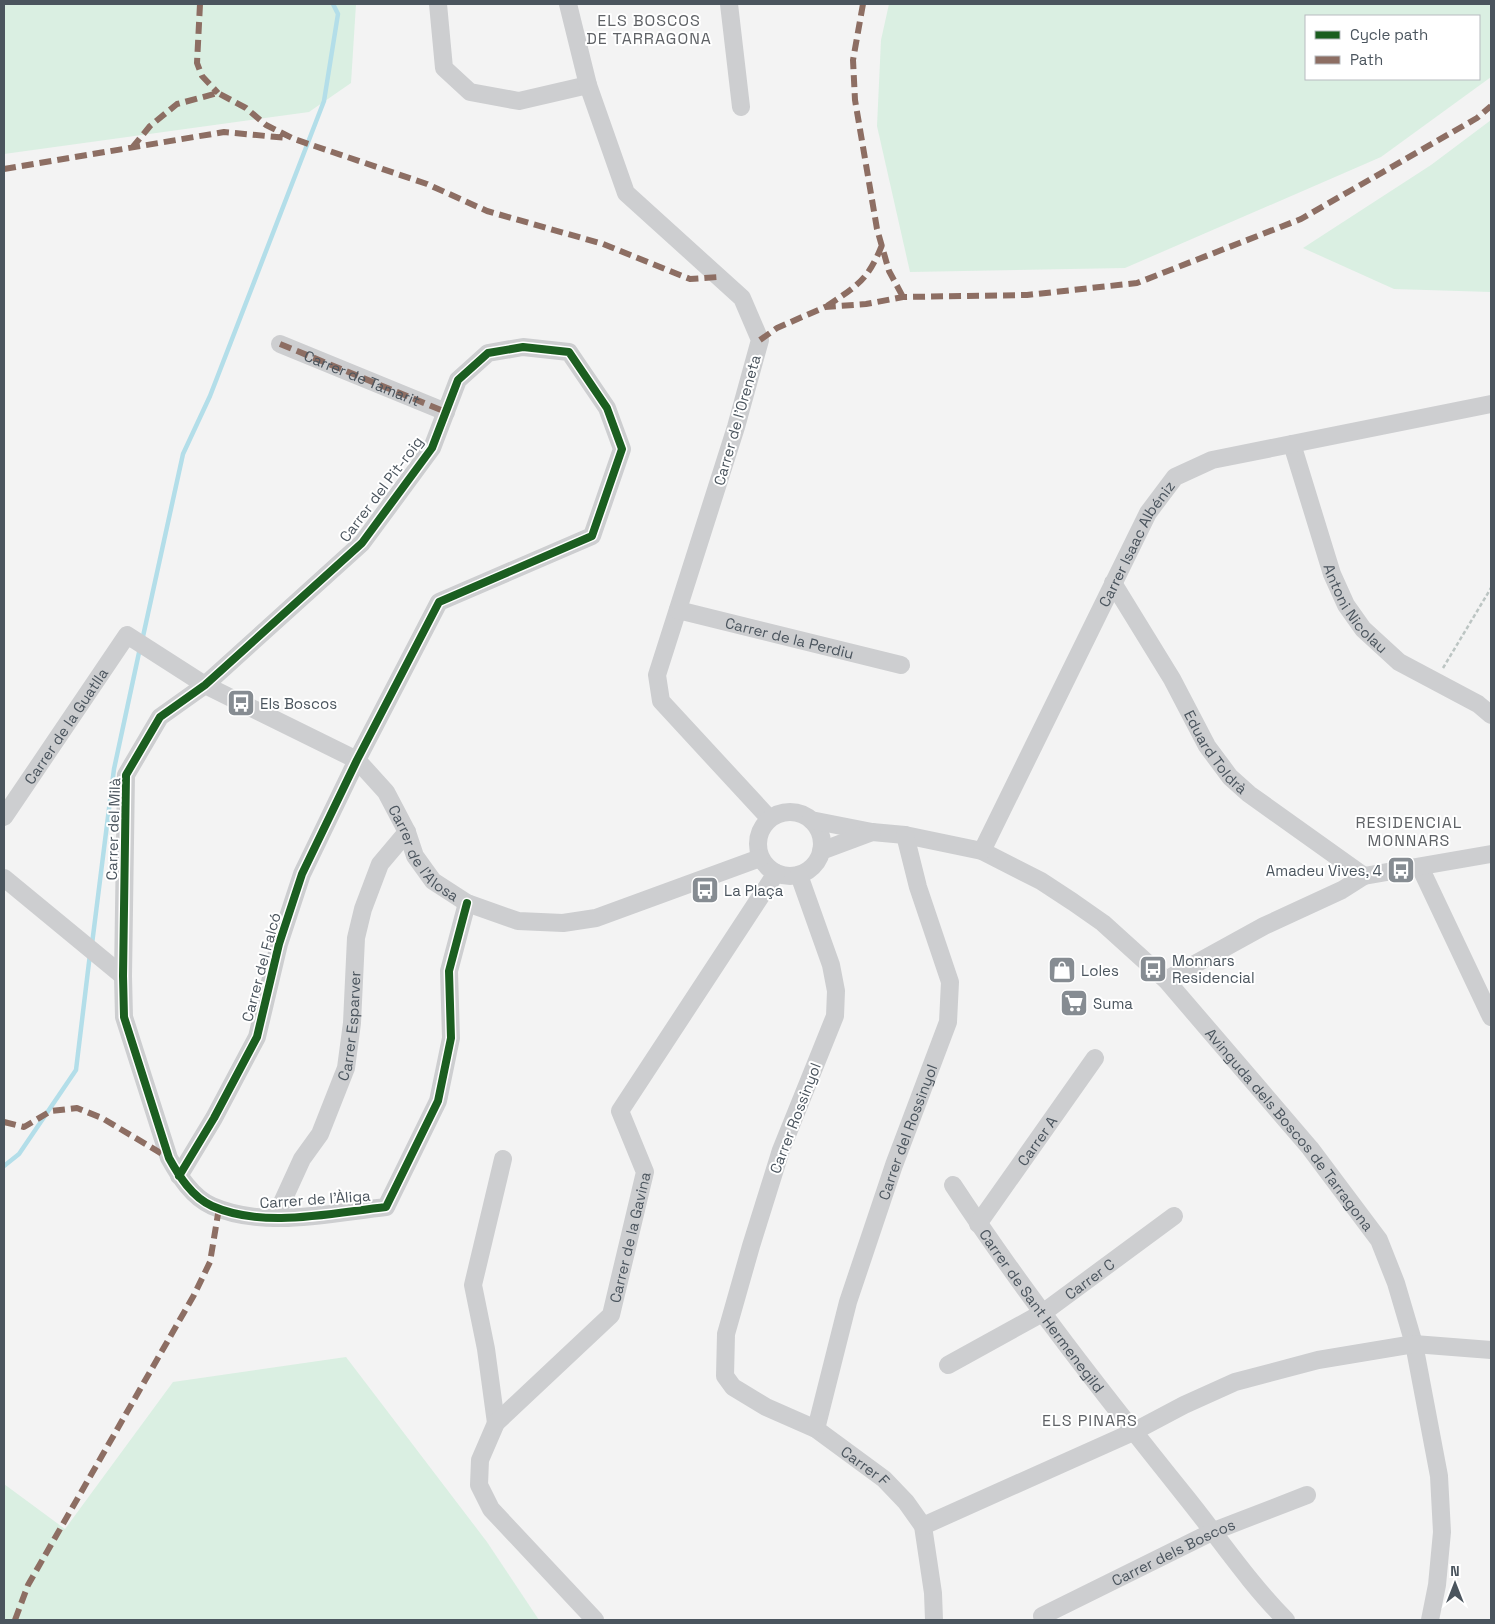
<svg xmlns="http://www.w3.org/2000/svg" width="1495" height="1624" viewBox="0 0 1495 1624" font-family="'Space Grotesk',sans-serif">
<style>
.green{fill:#daefe2;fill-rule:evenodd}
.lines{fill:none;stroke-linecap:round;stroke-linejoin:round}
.stream{stroke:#b3dee9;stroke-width:4.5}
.path{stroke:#bcc5c3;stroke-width:2.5;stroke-dasharray:4 2.5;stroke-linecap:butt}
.street{stroke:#cdced0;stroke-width:18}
.quiet{stroke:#8d6e63;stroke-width:6;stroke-dasharray:12 6;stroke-linecap:butt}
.cycleway-casing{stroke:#fff;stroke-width:11}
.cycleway{stroke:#1b5e20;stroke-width:8}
.labels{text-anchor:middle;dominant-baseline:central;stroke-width:4;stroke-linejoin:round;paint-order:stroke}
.street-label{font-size:15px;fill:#4b555e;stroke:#fff}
.poi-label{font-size:15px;fill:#4b555e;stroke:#fff;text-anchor:start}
.neighbourhood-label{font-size:16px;letter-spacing:1px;fill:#5f6266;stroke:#fff}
</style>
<rect width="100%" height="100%" fill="#f3f3f3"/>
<path class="green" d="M4,4H356L351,83L309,112L4,154Z
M889,4H1491V77L1381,157L1125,268L910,272L877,126L881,40ZM1306,16H1479V79H1306Z
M1491,120V292L1394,289L1303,248L1431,165Z
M346,1357L487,1542L539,1620H4V1484L65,1529L173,1382Z"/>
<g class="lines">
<path class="stream" d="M142,641L183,454L210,396L324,101L338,14L333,4
M92,944L114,769L140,648
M4,1166L19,1154L76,1070L90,954"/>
<path class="path" d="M1443,668L1491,588"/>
<g class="street">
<path d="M438,4L444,68L470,92L519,101L588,85"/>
<path d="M568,4L588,85L626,193L742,298L760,340L736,427L657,675L661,701L769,818"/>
<path d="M729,4L741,107"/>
<path id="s1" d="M280,344L446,412"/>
<path id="s2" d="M1292,444L1332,574L1346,605L1363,629L1399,662L1478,704L1491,715"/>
<path id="s3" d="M1113,583L1172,679L1207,746L1230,777L1249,794L1364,876"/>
<path id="s4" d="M678,610L901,665"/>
<circle cx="790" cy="844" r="32"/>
<path id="s5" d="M4,817L127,635L205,685L357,760L386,792L407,832L415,856L433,881L467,903L518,921L563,923L596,918L760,858"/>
<path id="s6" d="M811,820L872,832L905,835L982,851L1041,881L1073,902L1103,923L1166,980L1310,1148L1379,1240L1396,1283L1414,1344L1439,1476L1442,1532L1437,1585L1430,1620"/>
<path d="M821,851L872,832"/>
<path id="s7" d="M982,851L1148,513L1175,477L1212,460L1491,404"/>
<path d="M1420,867L1491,1017"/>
<path id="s8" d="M799,875L831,965L836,991L835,1016L781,1150L751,1246L726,1334L725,1376L733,1387L766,1407L816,1429L884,1479L906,1502L923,1526L933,1593L934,1620"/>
<path d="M4,878L123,976"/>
<path d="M1166,980L1264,926L1342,890L1364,876L1491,854"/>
<path d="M179,1176L214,1118L257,1037L279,944L302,874L357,760L439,602L592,536L622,449L607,408L569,352L523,347L488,353L458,380L432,448L362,543L205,685L160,717L126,775L123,976L124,1017L169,1158C179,1176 192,1197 212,1206C264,1229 331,1213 386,1207L438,1101L451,1038L449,971L467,903"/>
<path id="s9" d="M953,1185C1024,1293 1105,1396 1186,1497C1219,1538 1249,1583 1286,1620"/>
<path id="s10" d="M275,1218L302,1159L320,1134L346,1068L352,1023L356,938L363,909L380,864L407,832"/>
<path id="s11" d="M978,1224L1095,1058"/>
<path id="s12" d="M948,1365L1044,1312L1174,1216"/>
<path d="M496,1423L486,1349L473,1285L503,1159"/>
<path id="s13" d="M816,1429L848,1302L894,1165L948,1022L950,982L918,887L905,835"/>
<path d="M923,1526L1133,1432L1184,1405L1235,1382L1318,1360L1414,1344L1491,1350"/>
<path id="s14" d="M1042,1616L1214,1531L1307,1495"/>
<path id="s15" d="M595,1620L491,1509L479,1485L480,1460L496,1423L611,1315L645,1172L620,1111L776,873"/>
</g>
<path class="quiet" d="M200,4L197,63L202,76L218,93
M863,4L853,60L855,100L877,229L889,271L903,297
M132,148L150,126L177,104L218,93L246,108L266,125L294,139L427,184L487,211L603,244L690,279L718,277
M4,169L224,132L287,138
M827,306C858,285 868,280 882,245
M760,340L777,328L825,307L866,304L903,297L1027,295L1137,283L1301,219L1477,118L1491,106
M280,344L446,412
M4,1122L24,1127L51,1111L77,1108L102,1118L169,1158
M15,1620L28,1585L194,1295L210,1262L219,1208"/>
<g class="cycleway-casing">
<path id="cycleway" d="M179,1176L214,1118L257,1037L279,944L302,874L357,760L439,602L592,536L622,449L607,408L569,352L523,347L488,353L458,380L432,448L362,543L205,685L160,717L126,775L123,976L124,1017L169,1158C179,1176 192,1197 212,1206C264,1229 331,1213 386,1207L438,1101L451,1038L449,971L467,903"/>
</g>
<use href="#cycleway" class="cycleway"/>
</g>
<defs>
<g id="bus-square" transform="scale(1.4375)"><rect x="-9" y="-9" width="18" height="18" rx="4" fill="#868c92" stroke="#fff"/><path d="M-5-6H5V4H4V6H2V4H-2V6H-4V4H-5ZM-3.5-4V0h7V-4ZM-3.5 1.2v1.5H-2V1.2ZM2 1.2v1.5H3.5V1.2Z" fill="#fff"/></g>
<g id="shop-square" transform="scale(1.4375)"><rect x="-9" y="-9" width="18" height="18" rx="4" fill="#868c92" stroke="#fff"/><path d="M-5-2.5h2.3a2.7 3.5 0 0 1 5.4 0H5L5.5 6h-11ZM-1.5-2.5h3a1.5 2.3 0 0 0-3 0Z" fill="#fff"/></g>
<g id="supermarket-square" transform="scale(1.4375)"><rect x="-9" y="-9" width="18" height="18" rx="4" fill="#868c92" stroke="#fff"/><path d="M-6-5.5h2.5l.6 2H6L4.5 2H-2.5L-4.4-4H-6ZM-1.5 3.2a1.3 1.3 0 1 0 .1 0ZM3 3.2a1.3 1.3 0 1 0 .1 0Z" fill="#fff"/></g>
</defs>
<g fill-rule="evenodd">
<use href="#bus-square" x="241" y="703"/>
<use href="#bus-square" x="1401" y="870"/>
<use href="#bus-square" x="705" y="890"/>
<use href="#bus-square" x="1153" y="969"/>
<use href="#shop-square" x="1062" y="970"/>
<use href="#supermarket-square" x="1074" y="1003"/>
</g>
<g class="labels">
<g class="street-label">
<text stroke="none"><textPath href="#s1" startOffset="89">Carrer de Tamarit</textPath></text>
<text transform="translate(737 420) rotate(-74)">Carrer de l'Oreneta</text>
<text transform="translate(381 489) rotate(-53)">Carrer del Pit-roig</text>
<text stroke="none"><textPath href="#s7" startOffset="344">Carrer Isaac Albéniz</textPath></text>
<text stroke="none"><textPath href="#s2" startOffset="178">Antoni Nicolau</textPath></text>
<text stroke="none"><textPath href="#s4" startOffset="115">Carrer de la Perdiu</textPath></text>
<text stroke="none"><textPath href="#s5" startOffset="110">Carrer de la Guatlla</textPath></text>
<text stroke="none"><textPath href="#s3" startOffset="198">Eduard Toldrà</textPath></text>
<text transform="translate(113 829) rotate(-88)">Carrer del Milà</text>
<text stroke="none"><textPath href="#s5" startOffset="598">Carrer de l'Alosa</textPath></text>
<text transform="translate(261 967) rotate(-75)">Carrer del Falcó</text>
<text stroke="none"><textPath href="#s10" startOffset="209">Carrer Esparver</textPath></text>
<text transform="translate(795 1118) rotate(-69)">Carrer Rossinyol</text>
<text stroke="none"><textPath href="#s6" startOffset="594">Avinguda dels Boscos de Tarragona</textPath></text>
<text stroke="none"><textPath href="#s13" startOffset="311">Carrer del Rossinyol</textPath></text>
<text stroke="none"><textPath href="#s11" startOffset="102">Carrer A</textPath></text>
<text transform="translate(315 1199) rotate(-4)">Carrer de l'Àliga</text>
<text stroke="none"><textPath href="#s15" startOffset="482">Carrer de la Gavina</textPath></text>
<text stroke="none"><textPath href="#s12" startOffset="166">Carrer C</textPath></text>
<text stroke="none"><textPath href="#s9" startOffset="154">Carrer de Sant Hermenegild</textPath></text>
<text stroke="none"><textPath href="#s8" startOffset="694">Carrer F</textPath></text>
<text stroke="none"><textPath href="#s14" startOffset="146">Carrer dels Boscos</textPath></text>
</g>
<g class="poi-label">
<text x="260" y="703">Els Boscos</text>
<text x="1382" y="870" text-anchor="end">Amadeu Vives, 4</text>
<text x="724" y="890">La Plaça</text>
<text x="1172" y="960">Monnars<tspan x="1172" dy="17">Residencial</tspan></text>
<text x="1081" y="970">Loles</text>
<text x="1093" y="1003">Suma</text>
</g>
<g class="neighbourhood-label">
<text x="649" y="20">ELS BOSCOS<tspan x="649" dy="18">DE TARRAGONA</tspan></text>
<text x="1409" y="822">RESIDENCIAL<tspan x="1409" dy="18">MONNARS</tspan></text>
<text x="1090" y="1420">ELS PINARS</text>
</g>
</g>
<rect width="1495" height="1624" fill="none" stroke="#4b555e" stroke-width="10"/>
<rect x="1305" y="15" width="175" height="65" fill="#ffffff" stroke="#b7bbbf"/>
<rect x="1315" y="31" width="25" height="8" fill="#1b5e20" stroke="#b7bbbf"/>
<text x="1350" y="40" font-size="15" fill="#4b555e">Cycle path</text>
<rect x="1315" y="56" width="25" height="8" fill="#8d6e63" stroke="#b7bbbf"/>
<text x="1350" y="65" font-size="15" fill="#4b555e">Path</text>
<g transform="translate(1455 1584)" stroke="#ffffff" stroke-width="4" paint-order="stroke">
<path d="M0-4L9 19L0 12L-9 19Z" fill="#4b555e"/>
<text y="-8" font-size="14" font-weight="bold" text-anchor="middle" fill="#4b555e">N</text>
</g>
</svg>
